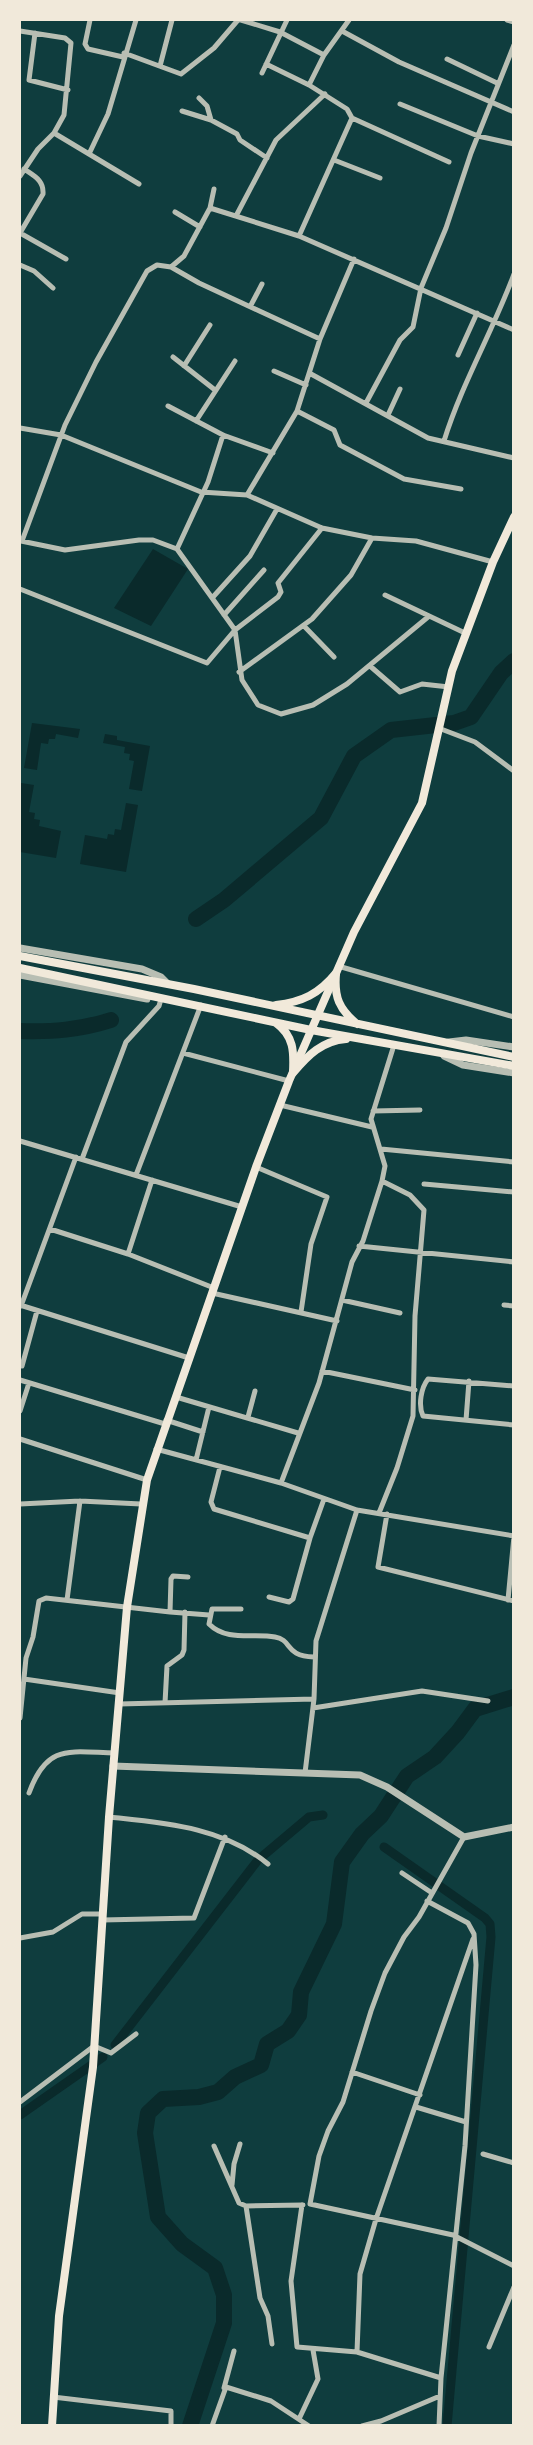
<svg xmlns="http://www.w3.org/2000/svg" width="533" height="2445" viewBox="0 0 533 2445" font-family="Poppins,sans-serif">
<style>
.water{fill:#0a2a2b}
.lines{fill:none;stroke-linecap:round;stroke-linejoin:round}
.canal{stroke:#0a2a2b;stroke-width:9}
.river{stroke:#0a2a2b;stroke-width:16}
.minor{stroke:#b8beb3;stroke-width:5}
.tertiary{stroke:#b8beb3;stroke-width:7}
.primary{stroke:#f1e9da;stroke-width:8}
.trunk{stroke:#f1e9da;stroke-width:8}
</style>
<rect width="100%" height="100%" fill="#0f3d3e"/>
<path class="water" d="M153,549L188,569L151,626L114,608Z
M32,723L80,729L78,738L56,734L55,739H49L48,744L41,743L37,770L24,768Z
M105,734L117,736V740L150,746L142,791L129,789L134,761L129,760L130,754L124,753L125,747L103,743Z
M21,783L34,785L29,812L35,813L34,819L40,820L39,826L61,831L56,858L20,852Z
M126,803L138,805L126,872L80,864L85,835L107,839L108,834L114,835L115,829L121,830Z"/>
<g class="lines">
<path class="canal" d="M384,1847L485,1918L490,1924L491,1937L447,2426
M115,2045L258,1860L309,1817L323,1815
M20,2115L103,2057"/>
<path class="river" d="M196,919L224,900L321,818L354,756L391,730L454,723L471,717L501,673L514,661
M20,1031C52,1032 80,1030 111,1020
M190,2426L224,2323V2295L215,2268L182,2244L158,2217L145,2133L148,2113L163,2099L199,2097L218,2092L235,2077L261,2065L267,2044L288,2031L299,2015L301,1992L334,1924L342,1862L362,1834L381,1816L407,1776L435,1757L458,1732L475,1709L514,1697"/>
<path class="minor" d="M90,20L85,44L88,49L123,57
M241,20L280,32L324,55
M507,20L514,22
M20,31L65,38L71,43L64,115L54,133
M342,31L399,62L514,112
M35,33L29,80L68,90
M124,53L181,74L214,48L238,20
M447,59L497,83
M266,64L309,85
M160,66L172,20
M262,73L287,20
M199,98L207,106L211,120
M400,104L478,136L514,144
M182,111L211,120L237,134L240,140L267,158
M352,118L449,162
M89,154L108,114L136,20
M334,160L380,178
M20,176L38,149L54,133L139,184
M210,208L214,189
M175,212L200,227
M236,216L276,140L325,94
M20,233L43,194C44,180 34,176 24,169
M20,233L66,259
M299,236L352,118L347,109L309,85L324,55L349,20
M20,265L34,271L53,288
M171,267L199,283L320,339
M251,305L262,284
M458,355L477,313
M173,357L215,390
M184,366L210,325
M274,371L306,385
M311,374L428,438L514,458
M366,403L400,340L413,327L421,288L446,228L471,153L514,45
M168,406L223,435L273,453
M297,411L334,430L340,445L404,479L461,489
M388,415L400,389
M196,421L235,361
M20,428L61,435L201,492L247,495L322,528L372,538L416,541L493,562
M444,441C462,383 493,331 514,274
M247,495L297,411L320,339L354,259
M21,541L65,550L139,540H153L177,549L235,630L242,680L258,705L281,714L313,705L347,684L428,617
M22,541L65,425L96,362L147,271L157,265L171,267L184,256L210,208L299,236L514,330
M177,549L208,482L223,435
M20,589L207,663L235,630L278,597L281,592L278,583L322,528
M385,595L465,633
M213,597L250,556L277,509
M224,615L264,570
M304,626L334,657
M370,666L400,692L422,684L449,687
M239,672L312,619L351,575L372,538
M441,729L475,742L514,771
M338,966L514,1017
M183,1053L289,1081
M280,1105L372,1127
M373,1111L420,1110
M20,1141L242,1207
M381,1149L514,1162
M82,1159L126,1042L159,1006L161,999
M256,1167L327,1197L311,1244L301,1312
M136,1175L201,1005
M424,1184L514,1192
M50,1229L128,1254L152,1180
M359,1246L514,1262
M128,1254L214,1288
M212,1293L337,1321
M342,1300L400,1313
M20,1305L189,1358
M504,1305L514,1306
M21,1306L76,1157
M22,1366L37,1311
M322,1371L415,1390
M20,1380L165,1424
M514,1386L428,1379C421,1388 418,1405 423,1416L514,1425
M176,1397L298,1433
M20,1411L29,1383
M248,1417L255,1391
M166,1420L203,1432
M466,1420L469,1381
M20,1439L147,1480
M156,1449L281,1483L357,1510L514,1536
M196,1460L209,1407
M220,1467L211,1502L214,1509L310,1538L324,1499
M281,1483L319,1383L352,1262L363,1241L382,1181L385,1166L371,1119L394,1045
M20,1504L80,1501L141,1504
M379,1513L397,1468L413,1416L415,1316L424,1210L410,1195L382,1181
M387,1514L378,1567L514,1601
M269,1597L289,1602L293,1599L310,1538
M67,1600L80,1501
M508,1600L514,1536
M241,1609H212L209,1624C227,1642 253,1633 275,1637C293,1640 284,1656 314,1657
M170,1612L209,1615
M24,1679L120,1693
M165,1703L167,1666L182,1655L184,1650L185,1612
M119,1704L314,1699
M313,1708L422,1691L488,1701
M20,1718L26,1658L33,1637L39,1601L46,1598L170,1612L171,1579L173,1576L188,1577
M305,1773L314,1699L316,1641L357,1510
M29,1793C47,1743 70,1752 115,1753
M109,1817C165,1823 223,1827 268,1864
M464,1837L419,1917L404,1937L385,1973L371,2011L343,2102L328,2131L319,2156L310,2204L453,2235L514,2266
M402,1873L432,1893
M427,1901L468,1923L474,1934L476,1965L465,2146L441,2378L439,2426
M102,1920L194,1918L225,1837
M20,1938L53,1932L82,1914H103
M352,2072L420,2095
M20,2102L94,2046L111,2053L136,2034
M416,2107L466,2122
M214,2146L239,2203L246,2206L303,2205
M483,2154L514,2163
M232,2185L234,2164L240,2144
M302,2205L291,2281L297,2347L357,2352
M246,2206L260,2298L268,2316L272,2344
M489,2347L514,2287
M441,2378L357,2352L360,2274L376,2219L473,1939
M224,2388L234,2351
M53,2397L171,2411V2426
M299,2419L318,2379L313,2350
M212,2426L226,2387L271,2401L309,2426
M362,2426L381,2421L440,2396"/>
<path class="tertiary" d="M20,948L142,969L161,977L168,984
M20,975L147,999
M449,1042L466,1040L514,1047
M444,1056L463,1065L514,1073
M113,1766L360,1775L387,1787L464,1837L514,1827"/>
<path class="primary" d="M52,2426L59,2316L93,2067L109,1817L127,1607L147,1480L256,1167L289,1081L354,932L422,803L452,671L493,562L514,517"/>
<path class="trunk" d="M20,956L194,989L514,1057
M20,968L311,1030L514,1066
M336,974C334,997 339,1009 357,1024
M276,1005C302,1002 319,994 336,973
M276,1023C294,1036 294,1052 293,1072
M293,1073C308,1055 322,1041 346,1039"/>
</g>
<rect width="533" height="2445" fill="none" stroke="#f1e9da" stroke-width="42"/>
</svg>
